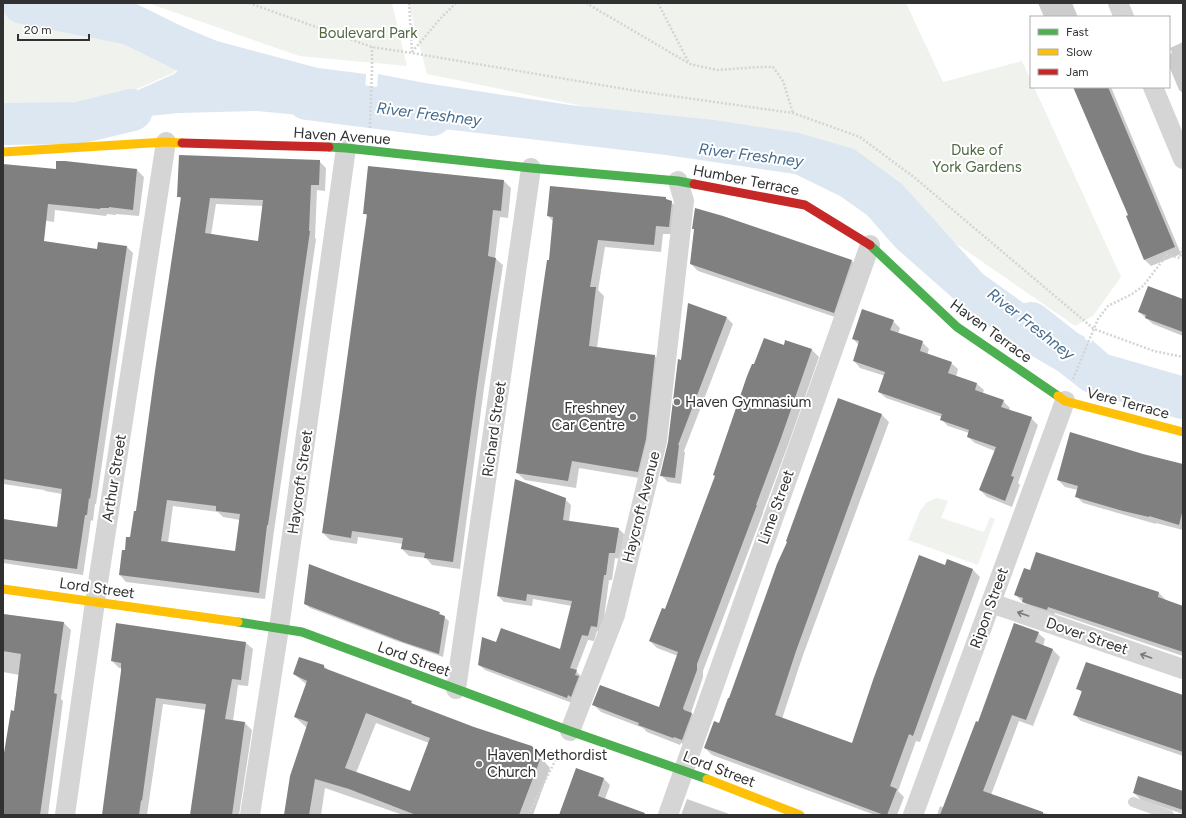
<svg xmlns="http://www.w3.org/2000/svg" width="1186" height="818" viewBox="0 0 1186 818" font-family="Figtree,sans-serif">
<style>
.green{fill:#f0f3ed}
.water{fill:#dde7f1}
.shadow{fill:#0003;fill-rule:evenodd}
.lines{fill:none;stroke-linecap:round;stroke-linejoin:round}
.river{stroke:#dde7f1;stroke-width:42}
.building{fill:#808080;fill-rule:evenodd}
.path{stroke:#d4d4d4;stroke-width:2.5;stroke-dasharray:2 2;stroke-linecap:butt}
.lane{stroke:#d5d5d5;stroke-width:10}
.street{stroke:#d5d5d5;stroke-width:20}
.fast{stroke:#4caf50;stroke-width:9}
.slow{stroke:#ffc107;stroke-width:9}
.jam{stroke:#c62828;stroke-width:9}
.oneway{stroke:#7b7b7b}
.poi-dot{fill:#797979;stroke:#fff;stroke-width:1.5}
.labels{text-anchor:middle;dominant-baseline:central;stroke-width:4;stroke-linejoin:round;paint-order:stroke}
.park-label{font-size:15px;fill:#516a42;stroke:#fff}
.street-label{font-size:15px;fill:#313131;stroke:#fff}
.poi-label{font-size:15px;fill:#313131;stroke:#fff;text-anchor:start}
.water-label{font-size:16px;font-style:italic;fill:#456b8e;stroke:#fff}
</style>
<rect width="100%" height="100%" fill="#fff"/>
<path class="green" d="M3,3H18L130,25L169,44L189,60L173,73L126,94L70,108L36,109L3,106Z
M148,3H392L407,66L299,56Z
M408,3H906L943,82L1022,61L1031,80V87H1034L1121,277L1093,316L1075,326L831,157L427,74Z
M937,498L948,501L941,518L984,532L990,517L995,519L978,565L908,540L920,511L927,502Z"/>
<path class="water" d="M23,3H125L217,41L318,68L366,74L364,121L257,111L179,113L78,123L3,124V107L36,110L71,109L127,95L174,74L190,60L169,43L130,24Z
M378,74L425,83L570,105L714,120L799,133L854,149L902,184L983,274L1029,307L1085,337L1070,378L1008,342L955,300L896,248L867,215L840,196L795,174L666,155L375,121Z
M1092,340L1110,356L1151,372L1183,381V415L1151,407L1098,390L1080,379Z"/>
<path class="shadow" d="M1038,3H1072L1078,17H1044Z
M1183,42V93L1179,90L1169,66V54L1172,53L1170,48Z
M1074,87H1111L1181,254L1151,266L1144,259L1130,216Z
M319,161L326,168L325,191L317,190L315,238L316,239L274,531L265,599L126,582L120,575L126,551L131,538L136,512L181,199L178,196ZM216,204L263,206L259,242L211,235ZM173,506L218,512L223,517L240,520L236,552L168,543Z
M3,165L57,171L137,170L144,177L139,216L116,214V215L107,214L106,216L55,210L54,222L3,214Z
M504,181L511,188L508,218L500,217L495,258L503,265L484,388L460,569L432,565L426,558L409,556L402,549L403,544L358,537L357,544L330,540L323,533L368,217L364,213Z
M665,198L668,201L671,202L679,210L677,234H663L661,252L605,247L598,290L604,296L597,348L655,356L662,364L645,479L579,468L576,488L525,480L517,473L550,261L553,221L548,216Z
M723,217L852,261L859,268L841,319L698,271L691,264Z
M3,244L98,250L127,247L133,253L96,504H95L93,521L91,520L83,575L3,563V519L58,528L62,494L45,491L44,490L3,484Z
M1183,300V336L1153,324L1139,312Z
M727,318L733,324L684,451L685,453L681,484L668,482L662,476L669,442L682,361Z
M893,321L900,328L898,334L922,342L929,349L927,355L951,363L958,369L956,377L977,384L984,390L983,393L1003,401L1010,408L1009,411L1031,418L1038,425L1018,483L1020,485L1012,507L987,497L980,490L995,451L975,443L968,437L969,433L948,426L941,419L942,417L886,398L879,392L885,376L860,368L854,361L859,345L853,339Z
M786,341L812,350L819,357L788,445L763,512V513L703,671V677L691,713L699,720L689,746L681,743L680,745L647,732L643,728L601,712L594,705L660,708L678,656L657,648L650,641L665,610L715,476L754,366L784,346Z
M839,399L882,415L889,422L802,658L782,719L852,744L946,566L973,570L980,577L920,742L916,741L898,791L904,797L897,815H875L712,755L705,748L720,724L788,542Z
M1142,455L1183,465V530L1156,523V524L1083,503L1076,496L1078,490L1065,487L1058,480Z
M565,499L571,505L569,522L618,528L624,534L621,559L615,558L612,580H609L602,633L597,631L594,641L588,640L576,671L582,677L572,703L485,670L479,665L496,643L561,650L572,606L533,599L532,606L504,602L498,596Z
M1159,593L1166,600L1183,607V656L1055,613L1054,616L1030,608L1015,595Z
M305,604L439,613L449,621L443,657L394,640L310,608Z
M3,614L64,623L71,630L61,699L63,701L48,815H3V787L19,675L3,672Z
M117,625L246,643L253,649L248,686L238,685L233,721L245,723L252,730L239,815H191L206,710L163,704L147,815H103L122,668H119L112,661Z
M1038,633L1045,639L1043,646L1053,650L1060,657L1033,726L1019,721L991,795L1050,815H937L940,806L944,808L978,723Z
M324,666L329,671L411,702L414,705L474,728L532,747L550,768L533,815H403L325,788L321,815H285L307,728L295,717L307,685L294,674ZM376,723L429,743L410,792L356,773Z
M1078,688L1183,696V756L1081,721L1074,714L1082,693Z
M577,769L604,779L610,785L605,799L644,815H560Z
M1183,792V814L1141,800L1134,793Z
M687,799L732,815H681Z"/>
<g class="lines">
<path class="river" d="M23,3L130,24L219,68
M307,99L432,115
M3,124L78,123L132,110
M1031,323L1093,372L1183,398"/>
</g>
<path class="building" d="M1073,87H1108L1175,247L1144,260L1126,216L1128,215Z
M179,155L320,160L319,185H311L309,231H310L268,525H267L259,593L119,575L122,550H125L126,537H130L134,511H136L155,371L181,197H177ZM210,198L263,200L258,241L205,233ZM167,500L216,506V511L240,514L235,551L161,541Z
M56,161H65L137,169L133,210L109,207V208H100V209L48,204L44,241L97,249L98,242L127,246L90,499L89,498L87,515H85L77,569L3,559V519L57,527L62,489L3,479V164L56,169Z
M368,166L504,180L501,211L493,210L488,256L496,258L478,380L453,562L424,558L425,553L401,549L403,538L352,531L351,538L322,533L340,410L367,214H363Z
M550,186L666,197V199L672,201L669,227L656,226L654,245L598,240L590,287H596L589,346L655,355L646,439L638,472L572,461L568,481L516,473L547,260H549L553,217L547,216Z
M695,208L723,216L852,260L834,313L690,264L694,229H692Z
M1148,286L1183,299V332L1145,318L1146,315L1138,312Z
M688,303L727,317L678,445H679L675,478L660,476L668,442L678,359L681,360Z
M862,309L894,320L890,330L923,341L920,351L952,362L948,373L977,383L975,390L1004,400L1001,407L1032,417L1011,476L1014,477L1005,501L979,490L996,447L967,437L969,430L940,420L942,414L878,392L885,372L853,361L859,341L852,339Z
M764,338L784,345L785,340L812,349L781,438L756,505H757L697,664V670L683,708L684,710L692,713L682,740L674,737L673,738L638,725L639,723L592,705L600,685L659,707L678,652L649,641L662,608L665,609L715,476L713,475L747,376L752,364H754Z
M838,398L882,414L796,651L775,715L852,743L873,680L919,555L945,565L947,559L973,569L913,736L909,734L890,786L897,789L887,815H884L704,748L714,721L719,723L728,698H729L777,564L787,542L786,541Z
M1070,432L1143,454L1183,464V509L1179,525L1149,516V517L1123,511L1075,497L1078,486L1057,480Z
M515,479L566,498L563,520L619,528L615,553H609L606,575H604L597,627L591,626L588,636L582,635L570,668L577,670L575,675L579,676L571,697L568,695L567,698L478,665L482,637L496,642L501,628L560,649L572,601L527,594L526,601L497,596Z
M1036,552L1159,592L1158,597L1183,606V652L1048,607L1047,610L1022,602L1023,598L1014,595L1024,568L1030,570Z
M309,564L351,580L440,612L439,614L445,616L439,654L403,642L304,604Z
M3,614L64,622L54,693L57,694L40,815H3V759L11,710L14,711L21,654L3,651Z
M116,623L246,642L241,680L232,679L225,719L245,722L232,815H190L206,704L156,698L142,801L141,800L139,815H102L121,671V663L111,661Z
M1014,623L1039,632L1035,642L1053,649L1026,720L1012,715L983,791L1043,812V815H940L976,721L978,722Z
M299,657L324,665V668L412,701L411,703L474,727L532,746L541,757L519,815H416L349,789L315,779L309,815H284L290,776L308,722L294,717L307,681L293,674ZM366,713L430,738L410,791L345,768Z
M1086,662L1183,695V752L1073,715L1082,691L1076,689Z
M576,768L604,778L598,796L645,813L644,815H559Z
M1138,776L1183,791V810L1133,793Z"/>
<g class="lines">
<path class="path" d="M249,3L372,47L412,53L637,91L793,113L860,137L915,178L1094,329L1154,351L1183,357
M409,3L412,52
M586,3L690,64L717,70L759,67H773L783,81L793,113
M658,3L689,63
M412,52L440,19L456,3
M370,128L372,68V47
M1073,379L1098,319L1108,306L1132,294L1143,286L1167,255L1180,258L1183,247
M528,815L560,751"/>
<path class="lane" d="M1133,802L1169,815"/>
<path class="street" d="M1118,3L1124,17
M1153,87L1183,159
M991,603L1183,669
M456,689L531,168
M570,731L615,615L657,441L684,201L678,181
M65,815L95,602L166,142
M250,815L279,628L346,148
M668,815L870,245
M913,815L1065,401"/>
<path class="fast" d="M329,147L346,148L531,168L678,181L694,184
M870,245L957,327L1058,396
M238,622L302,632L570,731L707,779"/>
<path class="slow" d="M3,152L166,142L182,143
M1058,396L1065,401L1183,432
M3,589L238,622
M707,779L800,815"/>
<path class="jam" d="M182,143L329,147
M694,184L805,205L870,245"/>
</g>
<defs><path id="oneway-shaft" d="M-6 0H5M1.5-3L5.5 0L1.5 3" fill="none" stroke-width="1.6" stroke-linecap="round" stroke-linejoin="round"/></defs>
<g class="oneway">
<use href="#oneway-shaft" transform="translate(1023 614) rotate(-161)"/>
<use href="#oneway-shaft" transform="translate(1146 656) rotate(-161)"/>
</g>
<g class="poi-dot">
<circle cx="677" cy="402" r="4"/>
<circle cx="633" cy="417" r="4"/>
<circle cx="479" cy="764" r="4"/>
</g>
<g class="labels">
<g class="park-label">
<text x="368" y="33">Boulevard Park</text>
<text x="977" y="150">Duke of<tspan x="977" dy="17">York Gardens</tspan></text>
</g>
<g class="street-label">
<text transform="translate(342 136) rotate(4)">Haven Avenue</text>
<text transform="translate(746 180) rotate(11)">Humber Terrace</text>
<text transform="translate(991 331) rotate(36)">Haven Terrace</text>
<text transform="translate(1128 403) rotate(15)">Vere Terrace</text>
<text transform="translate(494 429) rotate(-82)">Richard Street</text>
<text transform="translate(114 478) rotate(-81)">Arthur Street</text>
<text transform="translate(300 482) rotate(-82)">Haycroft Street</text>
<text transform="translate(641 507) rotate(-76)">Haycroft Avenue</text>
<text transform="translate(776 507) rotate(-70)">Lime Street</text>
<text transform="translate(97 588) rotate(8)">Lord Street</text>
<text transform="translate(989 608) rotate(-70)">Ripon Street</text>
<text transform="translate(1087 636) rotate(19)">Dover Street</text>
<text transform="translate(414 659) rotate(20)">Lord Street</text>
<text transform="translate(719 769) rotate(21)">Lord Street</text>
</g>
<g class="poi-label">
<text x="685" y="402">Haven Gymnasium</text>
<text x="625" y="408" text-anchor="end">Freshney<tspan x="625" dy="17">Car Centre</tspan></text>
<text x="487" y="755">Haven Methordist<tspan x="487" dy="17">Church</tspan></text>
</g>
<g class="water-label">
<text transform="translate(429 114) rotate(7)">River Freshney</text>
<text transform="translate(751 155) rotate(7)">River Freshney</text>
<text transform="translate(1031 324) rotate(38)">River Freshney</text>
</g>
</g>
<rect width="1186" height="818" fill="none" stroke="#313131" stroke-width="8"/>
<rect x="1030" y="16" width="140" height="72" fill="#ffffff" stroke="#adadad"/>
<rect x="1038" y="29" width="20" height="6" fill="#4caf50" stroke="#adadad"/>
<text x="1066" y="36" font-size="12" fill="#313131">Fast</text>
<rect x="1038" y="49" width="20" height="6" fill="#ffc107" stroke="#adadad"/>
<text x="1066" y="56" font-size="12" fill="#313131">Slow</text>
<rect x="1038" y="69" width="20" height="6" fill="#c62828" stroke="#adadad"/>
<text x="1066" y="76" font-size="12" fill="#313131">Jam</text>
<path d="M18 34v6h71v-6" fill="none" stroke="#313131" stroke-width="2"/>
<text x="24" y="34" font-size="12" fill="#313131" stroke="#ffffff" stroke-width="3" paint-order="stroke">20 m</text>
</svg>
